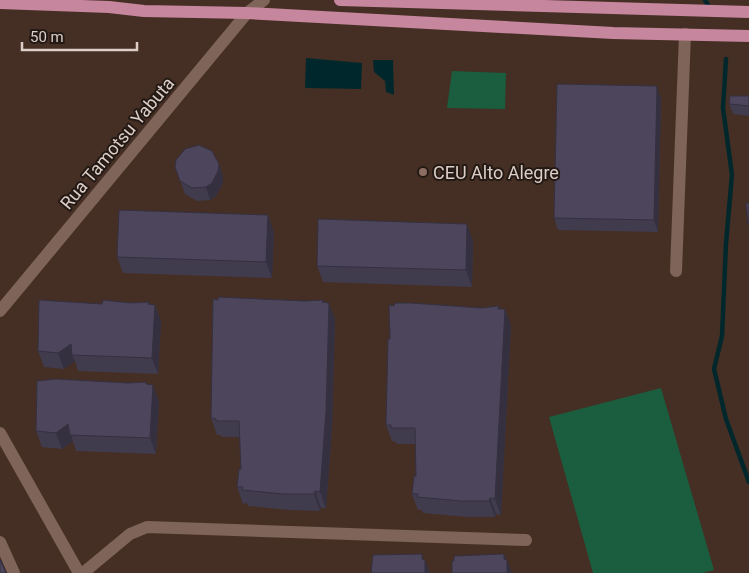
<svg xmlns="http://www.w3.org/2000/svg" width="749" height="573" viewBox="0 0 749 573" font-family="Roboto,sans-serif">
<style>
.green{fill:#1a5e3f}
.water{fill:#00282c}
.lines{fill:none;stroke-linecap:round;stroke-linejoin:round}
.stream{stroke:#00282c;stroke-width:4.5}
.minor{stroke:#7e6459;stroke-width:12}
.major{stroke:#c6869e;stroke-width:12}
.wall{fill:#413b4e}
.shaded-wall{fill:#353040}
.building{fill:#4c455b;stroke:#353040}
.education-dot{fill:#8d6e63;stroke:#241a15;stroke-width:2}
.labels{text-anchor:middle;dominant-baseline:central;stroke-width:4;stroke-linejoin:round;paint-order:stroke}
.street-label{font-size:18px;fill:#ddcec7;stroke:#241a15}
.poi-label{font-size:18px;fill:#ddcec7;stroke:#241a15;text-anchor:start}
</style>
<rect width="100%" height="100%" fill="#452f24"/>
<path class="green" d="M452,71L506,73L505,109L447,108Z
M661,388L714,570L703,573H593L549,417Z"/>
<path class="water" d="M306,58L362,63L361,89L305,88Z
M373,60H393L394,95L386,92L385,81L374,72Z"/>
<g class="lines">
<path class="stream" d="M705,0L708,5
M726,59L723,108L732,175L726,243L722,336L714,369L726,419L749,482"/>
<path class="minor" d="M676,271L685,34
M0,311L247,13L264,0
M0,433L79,573
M0,542L14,573
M83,573L130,534L147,527L526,540"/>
<path class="major" d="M340,0L749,12
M0,3L109,7L144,11L247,13L613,33L749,36"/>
</g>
<path class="wall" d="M749,96V116L733,114L729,104Z
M661,99L658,232L558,230L554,218Z
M219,164L223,176V183L216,196L210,200L197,201L185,194L175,167Z
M274,232L272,278L123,273L117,257Z
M473,240L472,287L323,282L317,266Z
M218,300L305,301L323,300L335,319L332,428L326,508H321L320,511L289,510L248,506L247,503L243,504L237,487L241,469L240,437H222L221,435H217L211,418Z
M149,302L150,304L155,305L161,321L158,374L78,371L75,361L64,369L44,367L38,351L102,304Z
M500,309L511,325L501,515L496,514L495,517H467L423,513L422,510H418L412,494L416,476L415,444H397L396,442L392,441L386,425L390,339Z
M147,384L159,401L156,454L76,451L73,441L62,449L42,447L36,431Z"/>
<path class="shaded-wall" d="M657,86L661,99L658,232L654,220Z
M219,164L223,176V183L216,196L210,200L206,187Z
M268,215L274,232L272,278L266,262Z
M467,224L473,240L472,287L466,270Z
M323,300L328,316L329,303L335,319L332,428L326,508L320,492Z
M149,302L154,317L155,305L161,321L158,374L152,358L148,304Z
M499,306L504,321L505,309L511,325L501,515L495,499Z
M71,344L72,355L75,361L64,369L58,353Z
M146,382L152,397L153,385L159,401L156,454L150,438Z
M68,424L73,441L62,449L56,433Z
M315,491L321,508L320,511L314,494Z
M490,498L496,514L495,517L489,501Z
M422,554L425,562V560L430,573H425L422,559Z
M504,554L507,561V560L512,573H507L504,559Z"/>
<path class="building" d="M557,84L657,86L654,220L554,218Z
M730,96H749V106L729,104Z
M199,145L212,151L219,164L218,171L212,183L206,187L192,188L180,181L175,167L176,160L185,149Z
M746,203H749V224H748Z
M119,210L268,215L266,262L117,257Z
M318,219L467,224L466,270L317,266Z
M218,297L305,301L323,300L322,302L329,303L326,411L320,492L315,491L314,494H283L242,490L243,487H237L239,469H241L239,421H216V419L211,418L213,299L218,300Z
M39,300L102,304L103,300L131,303L149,302L148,304L155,305L152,358L72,355L71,344L58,353L38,351Z
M395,303H411L482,308L499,306L498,309H505L495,499L490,498L489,501H461L417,497L418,494H412L414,476H416L415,428H391V425H386L388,339H390L389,305L394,306Z
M56,379L129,383L146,382V384L153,385L150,438L70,435L68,424L56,433L36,431L37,381Z
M422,554V559L425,560V573H371L373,555Z
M504,554V559L507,560V573H452V561H454V556Z
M0,559L6,573H0Z"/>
<circle class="education-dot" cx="423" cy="172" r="5"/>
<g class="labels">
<g class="street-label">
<text transform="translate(117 143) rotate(-50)">Rua Tamotsu Yabuta</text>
</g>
<g class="poi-label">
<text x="433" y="172">CEU Alto Alegre</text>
</g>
</g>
<path d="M22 42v8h115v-8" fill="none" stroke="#ddcec7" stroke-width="2.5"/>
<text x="30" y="42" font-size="15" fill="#ddcec7" stroke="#241a15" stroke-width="4" paint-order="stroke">50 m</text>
</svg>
